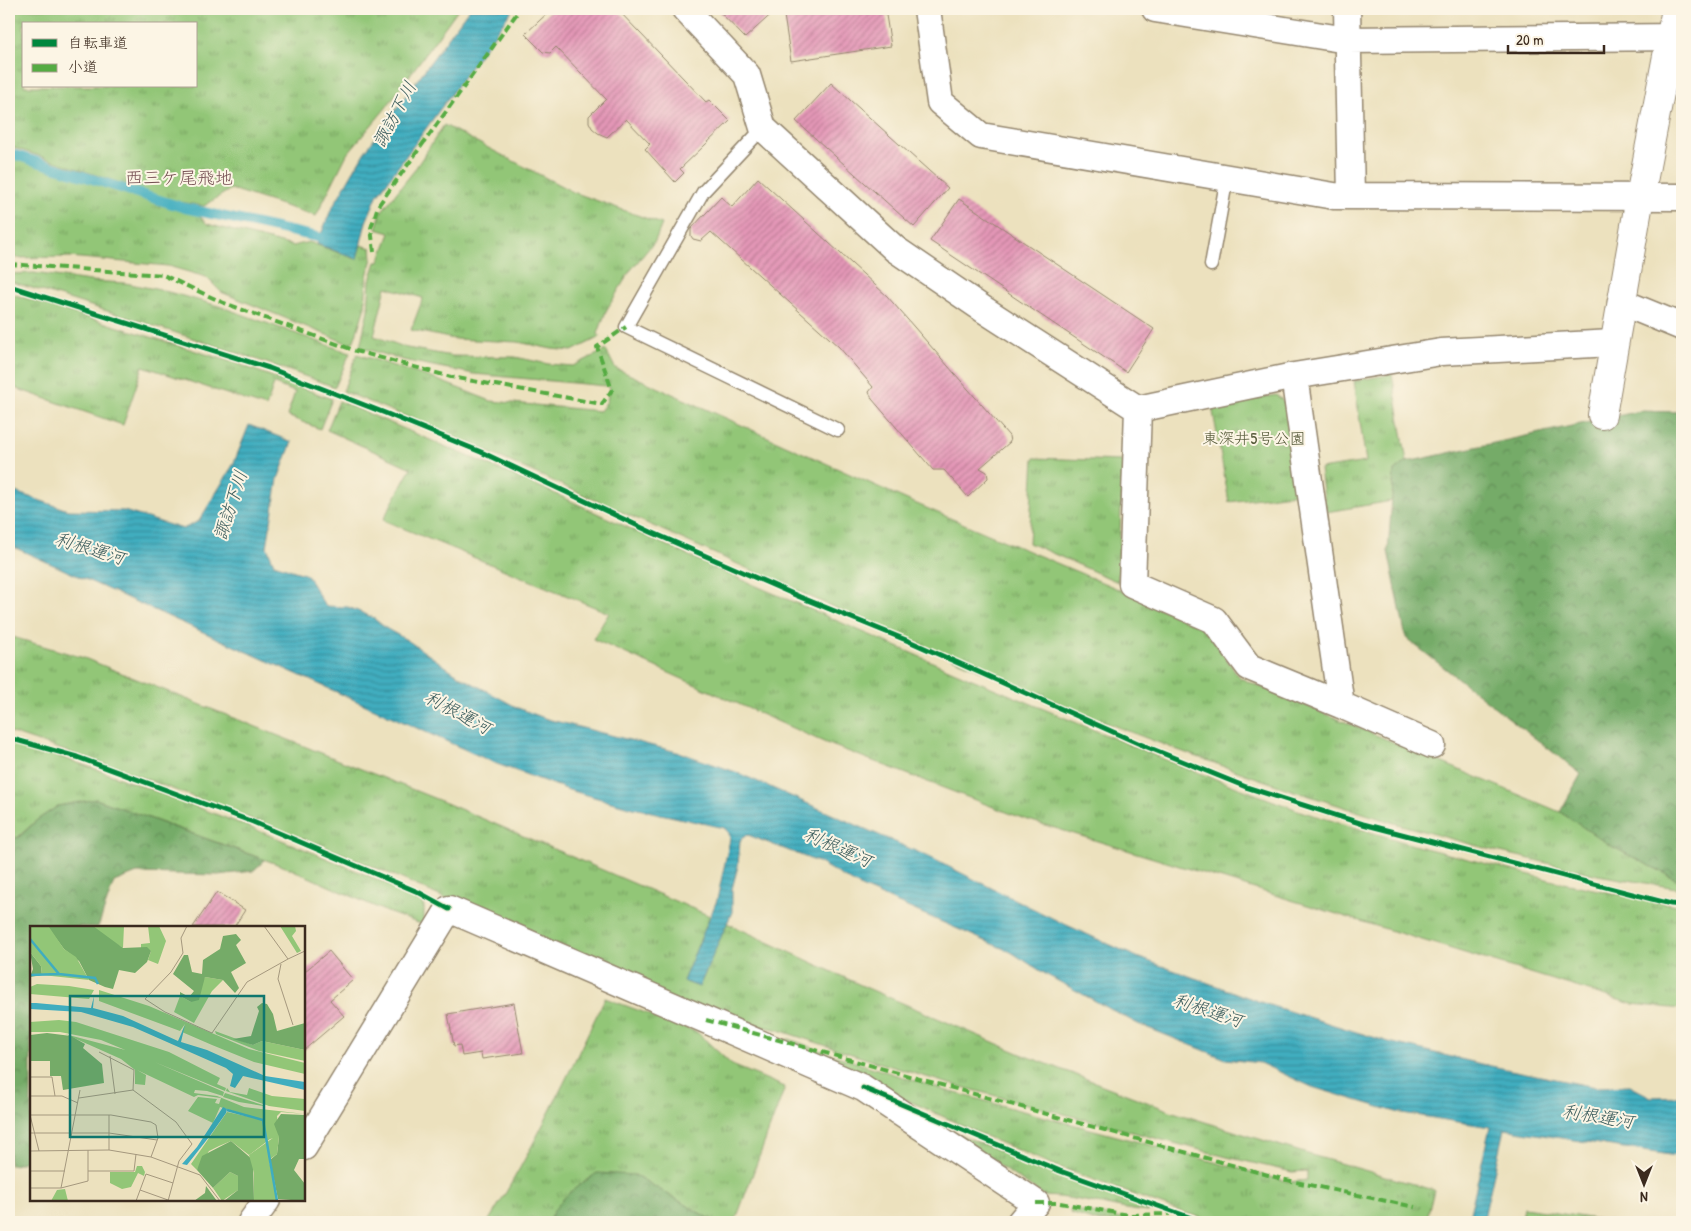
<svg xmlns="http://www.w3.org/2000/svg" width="1691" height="1231" viewBox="0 0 1691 1231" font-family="'Patrick Hand','Klee One',sans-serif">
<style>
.grass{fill:url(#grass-tufts);stroke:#66784a;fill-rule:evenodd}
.forest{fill:url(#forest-crowns);stroke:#586a43}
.water{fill:url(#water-rules);stroke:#3e6c6e}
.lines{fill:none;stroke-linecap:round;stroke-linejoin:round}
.stream{stroke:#40adbf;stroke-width:10}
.building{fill:url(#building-hatch)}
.lane-casing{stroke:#94866e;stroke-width:15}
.street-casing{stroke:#94866e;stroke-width:29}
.secondary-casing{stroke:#94866e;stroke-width:30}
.lane{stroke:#fff;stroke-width:12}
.street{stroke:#fff;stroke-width:26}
.secondary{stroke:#fff;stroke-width:28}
.quiet{stroke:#55ab43;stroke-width:4;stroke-dasharray:8 4;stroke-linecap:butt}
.cycleway-casing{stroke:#fcf5e5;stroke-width:8}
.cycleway{stroke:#00873e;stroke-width:5}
.labels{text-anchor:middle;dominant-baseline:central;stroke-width:4;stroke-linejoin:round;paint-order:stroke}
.park-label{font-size:16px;fill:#555939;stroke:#fcf5e5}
.water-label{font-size:18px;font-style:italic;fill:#3d5e5e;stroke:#fcf5e5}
.neighbourhood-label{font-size:18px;fill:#765054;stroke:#fcf5e5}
.inset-river{fill:none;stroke:#40adbf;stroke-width:2.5}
.inset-road{fill:none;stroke:#a5987e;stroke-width:1}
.view{fill:#0f766e;fill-opacity:0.15;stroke:#0f766e;stroke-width:2.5}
.inset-edge{fill:none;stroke:#3b2a1e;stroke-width:2.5}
</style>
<defs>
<pattern id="grass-tufts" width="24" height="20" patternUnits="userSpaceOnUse" patternTransform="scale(1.25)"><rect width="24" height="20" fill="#92c677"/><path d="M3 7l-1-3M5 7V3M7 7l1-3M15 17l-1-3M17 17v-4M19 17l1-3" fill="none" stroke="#78a161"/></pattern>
<pattern id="forest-crowns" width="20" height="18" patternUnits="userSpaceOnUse" patternTransform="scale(1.25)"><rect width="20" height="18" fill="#75ab68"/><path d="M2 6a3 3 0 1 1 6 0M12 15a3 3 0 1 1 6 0" fill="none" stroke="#618b55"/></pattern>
<pattern id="water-rules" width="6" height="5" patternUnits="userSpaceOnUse" patternTransform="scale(1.25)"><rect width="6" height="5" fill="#40adbf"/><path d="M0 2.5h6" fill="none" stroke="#378d9b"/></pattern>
<pattern id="building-hatch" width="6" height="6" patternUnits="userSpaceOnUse" patternTransform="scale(1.25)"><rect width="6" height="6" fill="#e497b7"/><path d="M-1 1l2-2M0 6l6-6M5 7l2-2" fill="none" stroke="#ba7b94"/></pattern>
</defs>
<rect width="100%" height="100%" fill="#fcf5e5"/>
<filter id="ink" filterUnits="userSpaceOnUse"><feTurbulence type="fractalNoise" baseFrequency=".02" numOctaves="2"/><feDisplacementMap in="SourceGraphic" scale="10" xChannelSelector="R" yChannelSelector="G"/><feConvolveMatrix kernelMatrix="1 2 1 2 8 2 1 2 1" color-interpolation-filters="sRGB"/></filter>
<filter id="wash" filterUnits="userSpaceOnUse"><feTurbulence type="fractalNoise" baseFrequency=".0096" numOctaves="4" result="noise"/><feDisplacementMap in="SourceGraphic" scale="20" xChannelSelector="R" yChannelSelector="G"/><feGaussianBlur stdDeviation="1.12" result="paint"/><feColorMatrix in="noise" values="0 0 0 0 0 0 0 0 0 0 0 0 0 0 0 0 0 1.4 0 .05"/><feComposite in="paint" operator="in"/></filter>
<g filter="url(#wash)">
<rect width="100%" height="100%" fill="#ece1be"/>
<path class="grass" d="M9,9H458L385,109L347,154L316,216L231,189L204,206L174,201L9,146ZM24,24H196V86H24Z
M444,125L573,192L662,224L655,241L630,271L606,311L598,334L600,337L572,351L552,349L518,342L454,339L411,330L423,298L386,287L374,336L407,348L452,356L515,357L548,364L573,366L606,350L615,368L905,499L1118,589L1206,630L1240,678L1560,812L1613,847L1682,882V889L1598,875L1492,850L1394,823L1288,789L1175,749L1089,716L860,619L446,433L343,391L357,354L440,381L491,401L600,411L607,401L609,388L606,386L474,374L403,360L360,347L368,310L370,280L376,262H379L390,233L376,229L381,212L413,172Z
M9,156L158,203L197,213L207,224L293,246L309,242L356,259L361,245L371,248L372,258L367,276L365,307L354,341L349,344L221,292L206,277L168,266L70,257L9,258Z
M34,273L90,281L125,283L165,291L219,306L350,353L335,387C228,348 118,314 9,281V274Z
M9,293L238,364L332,399L320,429L287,416L295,392L274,384L266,407L143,366L123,425L9,386Z
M1392,374L1407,462L1394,471L1392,501L1326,512L1320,469L1366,462L1354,381Z
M1276,395L1285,402L1298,493L1229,502L1212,406Z
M339,401L547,490L724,572L967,677L1173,763L1303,812L1417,846L1554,881L1647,900L1682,906V1009L1632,1004L1022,818L826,743L593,639L609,613L383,520L411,468L327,430Z
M1034,458L1123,461L1118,582L1029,543Z
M9,636L84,658L446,803L710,916L683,981L699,987L727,923L865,987L1021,1054L1173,1112L1304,1153L1434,1190L1426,1222H1215L1170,1208L1051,1164L996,1141L916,1104L827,1068L771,1041L790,1039L833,1055L944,1090L1289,1182L1307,1180V1171L1292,1172L1227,1157L943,1082L864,1058L775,1029L706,1017L400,878L341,853L125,771L9,732Z
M9,741C71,759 131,782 192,805C268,834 343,864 417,897L424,906V925L387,912L291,869L96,799L58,806L37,820L17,838L9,836Z
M605,998L697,1032L732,1065L785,1087L735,1222H715L635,1175L551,1215L549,1222H488C533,1151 568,1074 605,998Z
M943,1128L1150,1211L1147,1212C1112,1208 1078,1197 1044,1196Z
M1524,1208L1615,1222H1521Z
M1071,1209L1128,1220L1178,1222H1099L1070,1213Z"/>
<path class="forest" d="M1640,411L1682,412V882L1613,847L1560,812L1581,774L1406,638L1388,551L1394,471L1407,462Z
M96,799L265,860L253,871L218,875L137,873L114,882L98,927H31V1159L15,1165H9V836L18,838L37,820L58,806Z
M597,1173L635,1175L715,1222H549C556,1199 578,1186 597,1173Z"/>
<path class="water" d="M469,9H513L377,196L366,222L357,259L317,244L331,210L364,153Z
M249,425L292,442L278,479L267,547L274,564L307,575L325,606L348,607L372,617L387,629L407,640L461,677L518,708L547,719L681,753L736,772L929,857L1060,922L1137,957L1269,1005L1389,1042L1481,1064L1595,1087L1630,1086L1651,1097L1682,1096V1157L1504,1129L1483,1222H1468L1490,1127L1396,1112L1312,1087L1260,1063L1226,1059L1138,1024L1047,975L1011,952L861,887L818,862L748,835L742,838L740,841L738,866L732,889V912L699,987L683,981L717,900L730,839L729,833L724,828L629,807L569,790L497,764L9,545V490L68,510L124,511L183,529L199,521L233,465Z"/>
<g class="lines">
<path class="stream" d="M9,153L185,208L331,240"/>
</g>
<g id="blocks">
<path class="building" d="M552,9H617L706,102L709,100L730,121L680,169L684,173L675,182L645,149L650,144L626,119L607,137L598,133L592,128L589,122V116L606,99L556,47L550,53L543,52L525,34Z
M717,9H777L745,38Z
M783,9H885L891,46L791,61Z
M831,83L948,188L914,227L796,121Z
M758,178L887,296L1009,436L1010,442L980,468L987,472L988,478L968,497L944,470H933L872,399L869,392L873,387L839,347L711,232L701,241L693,239L691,236V229L721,197L732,207Z
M959,199L1154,329L1126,372L930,241Z
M217,892L245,910L234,927H193Z
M329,951L353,980L330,1000L344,1016L304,1050V972Z
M514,1003L523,1053L482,1059L481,1053L462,1056L460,1045L454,1046L448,1014Z"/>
</g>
</g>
<g filter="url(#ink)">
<use href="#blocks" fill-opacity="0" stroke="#94866e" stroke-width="1"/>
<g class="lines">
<g class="lane-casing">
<path id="lane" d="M763,128L703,192L626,327L838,430
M1211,265L1227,177"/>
</g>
<g class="street-casing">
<path id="street" d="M685,9L747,75L763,128L895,249L983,309L1138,409L1294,376L1441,352L1613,343
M927,9L940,102L981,136L1334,196L1682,197
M1155,9L1347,40L1682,37
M1347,9L1351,196
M1621,302L1682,327
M1294,376L1341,705
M1138,409L1132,584L1214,620L1249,667L1341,705L1432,745
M304,1147L449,909L863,1088L1036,1203L1020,1222
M251,1222L267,1200"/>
</g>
<g class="secondary-casing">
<path id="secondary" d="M1602,415L1640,197L1676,9"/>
</g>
<use href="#lane" class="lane"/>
<use href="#street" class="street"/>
<use href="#secondary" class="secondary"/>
<path class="quiet" d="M374,252L371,228L378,206L520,9
M9,264L163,275L224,303L356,351L451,377L602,404L612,390L597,347L626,327
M706,1020L1286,1180L1415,1207
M1036,1203H1060L1128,1215L1170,1214"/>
<g class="cycleway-casing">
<path id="cycleway" d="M9,286L269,368L385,413L481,452L651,532L800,597L911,642L1140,744L1246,787L1363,824L1671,904L1682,905
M9,738L77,757L253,822L418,892L449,909
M863,1088L1060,1171L1203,1222"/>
</g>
<use href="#cycleway" class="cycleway"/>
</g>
</g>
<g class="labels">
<g class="park-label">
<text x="1254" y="438">東深井5号公園</text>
</g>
<g class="water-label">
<text transform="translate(394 114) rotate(-62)">諏訪下川</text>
<text transform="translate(230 505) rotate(-72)">諏訪下川</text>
<text transform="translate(90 548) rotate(17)">利根運河</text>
<text transform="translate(458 712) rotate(28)">利根運河</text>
<text transform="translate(838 847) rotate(24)">利根運河</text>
<text transform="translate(1208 1010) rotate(18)">利根運河</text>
<text transform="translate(1598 1116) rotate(9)">利根運河</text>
</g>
<g class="neighbourhood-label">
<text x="179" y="177">西三ケ尾飛地</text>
</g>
</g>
<g transform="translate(30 926)">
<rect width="275" height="275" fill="#ece1be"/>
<path d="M63,0H94L93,22L64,4ZM118,0H129L136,15L128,38L118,34L121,25L111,22V18L120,17ZM250,0H265L266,5L262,10L271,25L267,27ZM175,51L193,54L182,65L164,97L144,86L150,70L161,76ZM7,58L39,60L64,64L59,73L0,68V61ZM69,64L119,80L219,123L275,137V148L224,136L182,119L152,106L155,98L150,105L69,75ZM29,94L46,96L139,126L190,152L187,158L196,162L195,165L71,114L30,106H0V96ZM185,105L223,119L232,115L275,124V135L229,125L186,108ZM35,108L99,125L194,166L193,170L177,165L165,164L164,167L187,170L214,181L275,188L251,186L247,190L249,211L240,213L219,229L201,215L189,220L179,225L167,244L161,238L197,186L234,194L190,181L183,197L158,185L168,171L187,173L185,177L189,178L191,172L168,169L164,171L107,144L116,149L115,159L105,158V144L91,133ZM197,162L200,166L217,169L219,162L242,170L275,173V185L239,180L196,165ZM195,167L233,179V180L209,176L193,171ZM107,240H112L115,246L114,250L108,247L101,261L92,263L80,257V246H105ZM200,246L208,250V264L192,275L183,262ZM35,263L38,275H21L27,264Z" fill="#92c677"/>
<path d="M17,0H63L93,22L117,21L121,25L117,36L105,47L89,44L83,63L75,61L59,54L49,35L34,23ZM206,8L211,14L206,19L216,37L201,46L209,62L205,67L193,54L175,51L169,74L161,76L150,70V66L159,71L164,65L143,48L154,29H158L162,46L172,48L173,34L190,23L193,10ZM0,26L11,40L12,49L0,51L3,43ZM232,77L237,78L243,88L247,105L275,97V124L232,115L223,119L203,113L221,110L229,85L227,81ZM17,107L41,110L55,118L53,122L72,138L74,157L33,164L31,150H20V135H0V109ZM251,188L275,189V233H269L264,244L275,258L274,275L248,273L240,234L247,228L249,211L244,198ZM201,215L223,234L224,275H194L208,264V250L200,246L183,262L167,244L172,230ZM176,260L187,275H164L175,267Z" fill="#75ab68"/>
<path d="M0,0L19,1L34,23L46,31L59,54L12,49L11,40L0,26ZM247,209L249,211L247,228L239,234L247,275H224V247L219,229Z" fill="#92c677"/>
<path d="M64,70L63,82L93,90L148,115L155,99L151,116L177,124L235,150L275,156V164L213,150L205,162L200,160L203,148L196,142L103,101L51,86L0,83V77H6L61,82ZM193,181L197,183L196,187L179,211L157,239L152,238L167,221Z" fill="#40adbf"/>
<path class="inset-river" d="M0,13L29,48L65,52L68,58M0,49L29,48M197,184L233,194L247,275"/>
<path class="inset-road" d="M157,0L151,12L153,27L141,46L115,73L135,86L182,107L217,56L258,33M234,0L258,33L275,25M251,38L248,53L263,99M69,126L104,144L103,164M80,130L85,168M0,151H22L25,170M0,170H32L48,177M49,172L103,164L146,196L162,218L149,235L138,275M0,189H81L121,196L126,199L128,212L121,231M0,189L9,225M79,189V224M0,207H79L127,214M0,225L79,224L121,231L170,249L190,275M0,245H35M58,245H104L106,228M0,262H31L58,255V224M31,262L50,164M110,264L138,274M106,275L116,248L143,257"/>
<path class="view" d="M40,70H234V211H40Z"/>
<rect width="275" height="275" class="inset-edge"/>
</g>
<rect width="1691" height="1231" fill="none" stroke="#fcf5e5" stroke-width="30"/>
<rect x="22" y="22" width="175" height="65" fill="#fcf5e5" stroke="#afa495"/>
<rect x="32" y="39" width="25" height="8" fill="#00873e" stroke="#afa495"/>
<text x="68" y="48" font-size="15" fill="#3b2a1e">自転車道</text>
<rect x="32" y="64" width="25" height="8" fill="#55ab43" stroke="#afa495"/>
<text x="68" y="72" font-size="15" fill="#3b2a1e">小道</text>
<g transform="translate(1644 1184) rotate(180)" stroke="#fcf5e5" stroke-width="4" paint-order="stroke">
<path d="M0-4L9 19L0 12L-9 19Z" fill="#3b2a1e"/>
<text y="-8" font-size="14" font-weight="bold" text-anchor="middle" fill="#3b2a1e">N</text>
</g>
<path d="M1508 45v8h96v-8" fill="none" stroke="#3b2a1e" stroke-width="2.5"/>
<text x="1516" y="45" font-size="15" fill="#3b2a1e" stroke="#fcf5e5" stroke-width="4" paint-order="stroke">20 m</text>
</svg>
